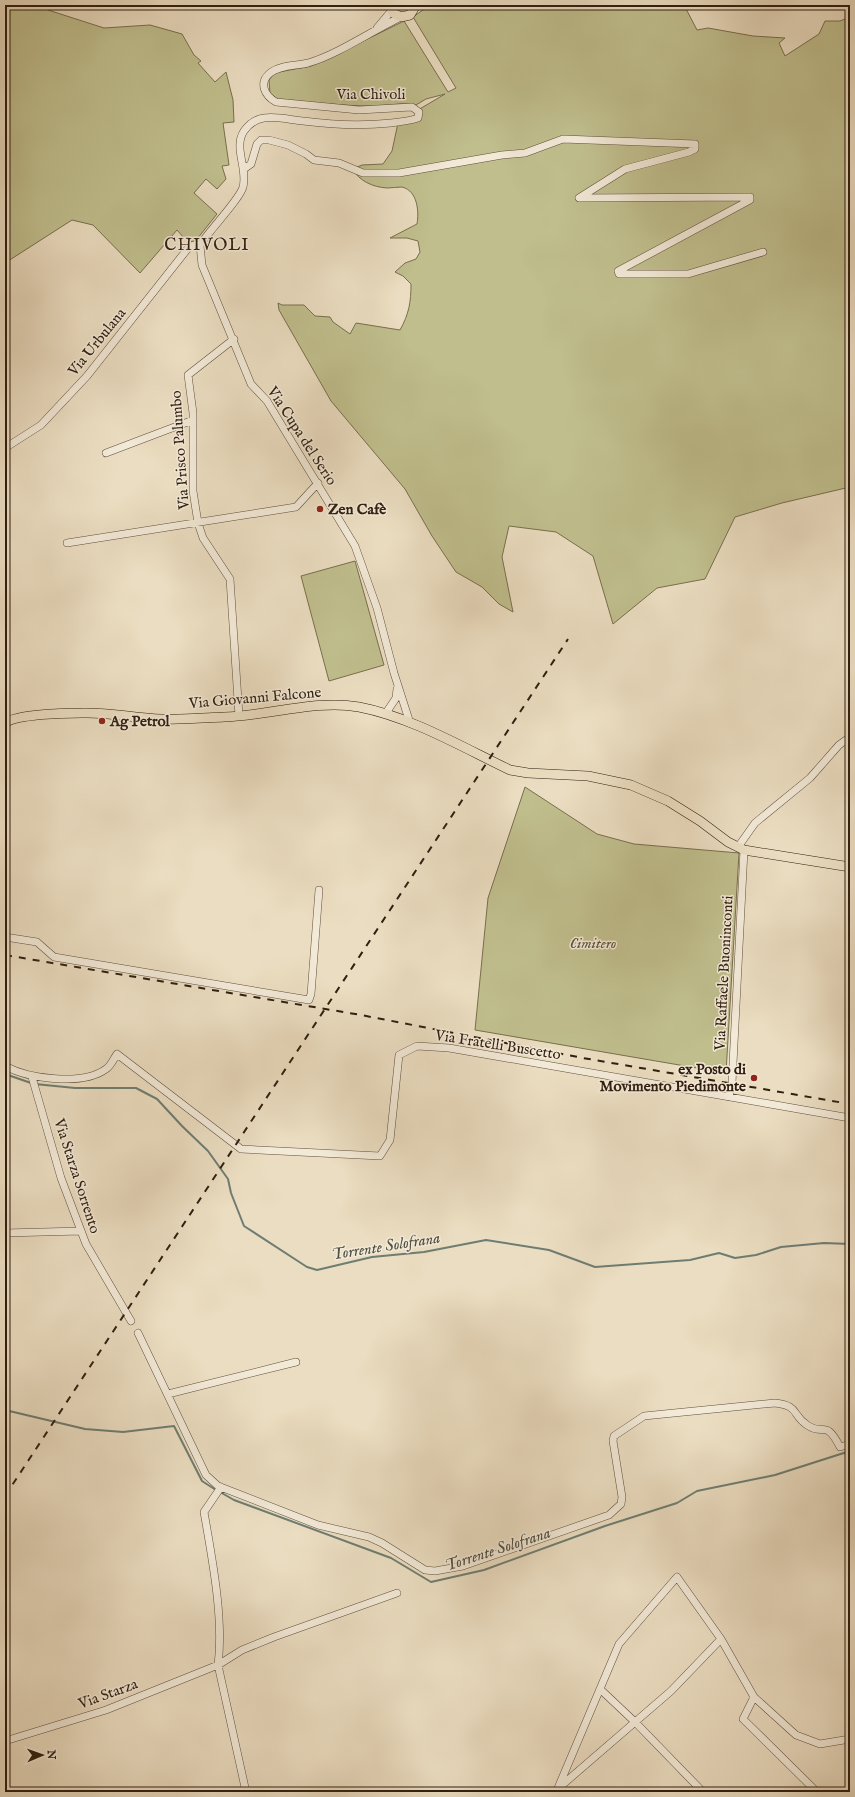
<svg xmlns="http://www.w3.org/2000/svg" width="855" height="1797" viewBox="0 0 855 1797" font-family="'IM FELL English',serif">
<style>
.green{fill:#c0be8d;stroke:#786e4e}
.lines{fill:none;stroke-linecap:round;stroke-linejoin:round}
.stream{stroke:#6e7d72;stroke-width:2}
.minor-casing{stroke:#5f4e3c;stroke-width:8}
.major-casing{stroke:#301e10;stroke-width:10}
.minor{stroke:#f2e9d7;stroke-width:7}
.major{stroke:#ebddc1;stroke-width:9}
.rail{stroke:#301e10;stroke-width:2;stroke-dasharray:7 7;stroke-linecap:butt}
.poi-dot{fill:#8f2418;stroke:#f2e9d7;stroke-width:1.5}
.labels{text-anchor:middle;dominant-baseline:central;stroke-width:3;stroke-linejoin:round;paint-order:stroke}
.street-label{font-size:15px;fill:#301e10;stroke:#f2e9d7}
.poi-label{font-size:15px;font-weight:bold;fill:#301e10;stroke:#f2e9d7;text-anchor:start}
.park-label{font-size:15px;font-style:italic;fill:#5b4e36;stroke:#f2e9d7}
.water-label{font-size:16px;font-style:italic;fill:#4f4d41;stroke:#f2e9d7}
.quarter-label{font-size:17px;letter-spacing:1px;fill:#301e10;stroke:#f2e9d7}
</style>
<rect width="100%" height="100%" fill="#ebddc1"/>
<filter id="stains"><feTurbulence type="fractalNoise" baseFrequency=".005" numOctaves="4"/><feColorMatrix values="0 0 0 0 .2 0 0 0 0 .09 0 0 0 0 .02 0 0 0 .5 -.17"/></filter>
<radialGradient id="worn" r=".72"><stop offset=".6" stop-color="#630" stop-opacity="0"/><stop offset="1" stop-color="#630" stop-opacity=".3"/></radialGradient>
<path class="green" d="M5,5H49L48,10L104,28L150,25L182,34L194,55L201,61L198,63L215,82L226,72L233,100L234,122L223,123L229,165L222,166L226,179L217,189L206,179L194,193L217,214L197,239L192,242L184,238L177,230L140,273L93,225L72,220L5,263Z
M430,5H684L697,30L708,28L753,36L785,38L779,43L785,56L819,34L825,21H840L850,17V487L782,503L735,517L705,579L657,588L613,624L593,556L556,532L509,526L502,557L513,612L499,604L482,587L456,572L432,536L405,489L331,401L279,310L278,303L282,305H304L315,316L330,317L333,322L350,334L356,323L400,330C409,314 411,302 411,284L403,276L395,272L405,263L416,259L420,252L418,241L407,238H390L417,224C419,212 418,191 402,187C397,187 392,188 387,188C372,187 360,181 352,169L362,165L383,164L392,151L398,123L419,119L418,110L445,94L426,99L416,105C402,102 387,106 373,106C341,106 309,102 277,99L270,93L269,80L273,75L279,72L311,66L329,58L404,21L448,92L456,88L413,17Z
M355,561L384,665L329,681L301,576Z
M525,787L597,834L634,844L739,853L726,1073L475,1030L488,898Z"/>
<g class="lines">
<path class="stream" d="M5,1074L31,1083
M35,1084L75,1088H136L157,1099L182,1126L208,1151L228,1179L231,1193L244,1226L307,1267L317,1270L372,1257L424,1252L486,1240L549,1250L595,1267L690,1260L719,1253L735,1258L756,1255L781,1247L824,1243L850,1244
M5,1410L85,1429L123,1432L174,1426L202,1481L216,1490
M220,1492L234,1500L391,1558L431,1582L484,1570L605,1526L677,1503L697,1491L775,1475L850,1451"/>
<g class="minor-casing">
<path id="minor" d="M377,28L392,10
M244,169L251,164L257,144L261,140H269L288,145L306,154L314,160L339,163L363,173H399L502,155L525,153L563,139L695,144V149L689,152L625,169L579,198L750,197V200L618,271L619,274H688L763,252
M200,245C208,232 240,199 243,187C248,169 233,147 244,131C249,124 256,119 264,118C277,116 291,120 303,121C334,125 361,126 391,123C400,122 409,121 418,118L419,112L412,107L359,110L276,102C265,96 258,83 270,73C280,65 296,66 308,63C337,55 373,30 401,17
M200,245L202,265L251,384L267,401L355,546L377,608L394,673L410,723
M234,339L188,375L193,413V491L198,523L203,538L230,579L239,716
M5,448L41,425L87,376L189,247L194,245H200
M106,453L193,420
M67,543L296,507L318,483
M386,713L396,698L397,689
M738,847L755,823L810,778L839,745L850,737
M5,937L37,942L54,957L309,1000L311,994L319,890
M5,1066C29,1079 83,1086 106,1069C111,1066 114,1058 117,1054L241,1149L380,1156L390,1140L399,1055L417,1046L449,1048L850,1118
M32,1077L61,1178L86,1244L131,1321
M729,1097L732,1083L744,850
M5,1233L81,1231
M138,1333L206,1475L218,1486L318,1525L369,1537L382,1543L425,1570L435,1571L463,1566L609,1515L621,1504L622,1497L613,1441L614,1436L644,1416L775,1403C800,1406 791,1414 807,1425C825,1437 825,1418 840,1447L850,1444
M168,1394L296,1362
M221,1487L204,1512C212,1558 224,1619 218,1665L246,1792
M600,1689L635,1722L703,1792
M754,1697L796,1735L820,1744L850,1739
M5,1741L106,1710L218,1665L242,1650L274,1637L397,1593
M558,1788L619,1644L677,1577L721,1639L754,1697L743,1719L817,1792
M554,1792L671,1691L721,1639"/>
</g>
<g class="major-casing">
<path id="major" d="M390,5L393,13L401,17L410,15L416,5
M5,723C17,714 65,713 82,713C109,712 134,718 161,719C181,720 203,718 224,717C267,716 317,699 359,707C411,717 462,747 510,770L528,773L588,776L631,785L668,801L700,821L728,842L744,850L850,867"/>
</g>
<use href="#minor" class="minor"/>
<use href="#major" class="major"/>
<path class="rail" d="M5,955L361,1015L583,1058L850,1104
M5,1496L568,639"/>
</g>
<g class="poi-dot">
<circle cx="320" cy="509" r="4"/>
<circle cx="102" cy="721" r="4"/>
<circle cx="754" cy="1078" r="4"/>
</g>
<g class="labels">
<g class="street-label">
<text x="371" y="94">Via Chivoli</text>
<text transform="translate(97 342) rotate(-51)">Via Urbulana</text>
<text transform="translate(302 436) rotate(57)">Via Cupa del Serio</text>
<text transform="translate(180 450) rotate(-94)">Via Prisco Palumbo</text>
<text transform="translate(255 698) rotate(-5)">Via Giovanni Falcone</text>
<text transform="translate(724 973) rotate(-87)">Via Raffaele Buoninconti</text>
<text transform="translate(498 1045) rotate(9)">Via Fratelli Buscetto</text>
<text transform="translate(77 1176) rotate(72)">Via Starza Sorrento</text>
<text transform="translate(108 1694) rotate(-20)">Via Starza</text>
</g>
<g class="poi-label">
<text x="328" y="509">Zen Cafè</text>
<text x="110" y="721">Ag Petrol</text>
<text x="746" y="1069" text-anchor="end">ex Posto di<tspan x="746" dy="17">Movimento Piedimonte</tspan></text>
</g>
<g class="park-label">
<text x="593" y="943">Cimitero</text>
</g>
<g class="water-label">
<text transform="translate(386 1247) rotate(-9)">Torrente Solofrana</text>
<text transform="translate(498 1550) rotate(-18)">Torrente Solofrana</text>
</g>
<g class="quarter-label">
<text x="207" y="245">CHIVOLI</text>
</g>
</g>
<rect width="855" height="1797" fill="none" stroke="#ebddc1" stroke-width="20"/>
<rect x="6" y="6" width="843" height="1785" fill="none" stroke="#301e10" stroke-width="2"/>
<rect x="10" y="10" width="835" height="1777" fill="none" stroke="#301e10"/>
<g transform="translate(42 1755) rotate(88)" stroke="#f2e9d7" stroke-width="3" paint-order="stroke">
<path d="M0-3L7 15L0 10L-7 15Z" fill="#301e10"/>
<text y="-6" font-size="11" font-weight="bold" text-anchor="middle" fill="#301e10">N</text>
</g>
<rect width="100%" height="100%" filter="url(#stains)"/>
<rect width="100%" height="100%" fill="url(#worn)"/>
</svg>
